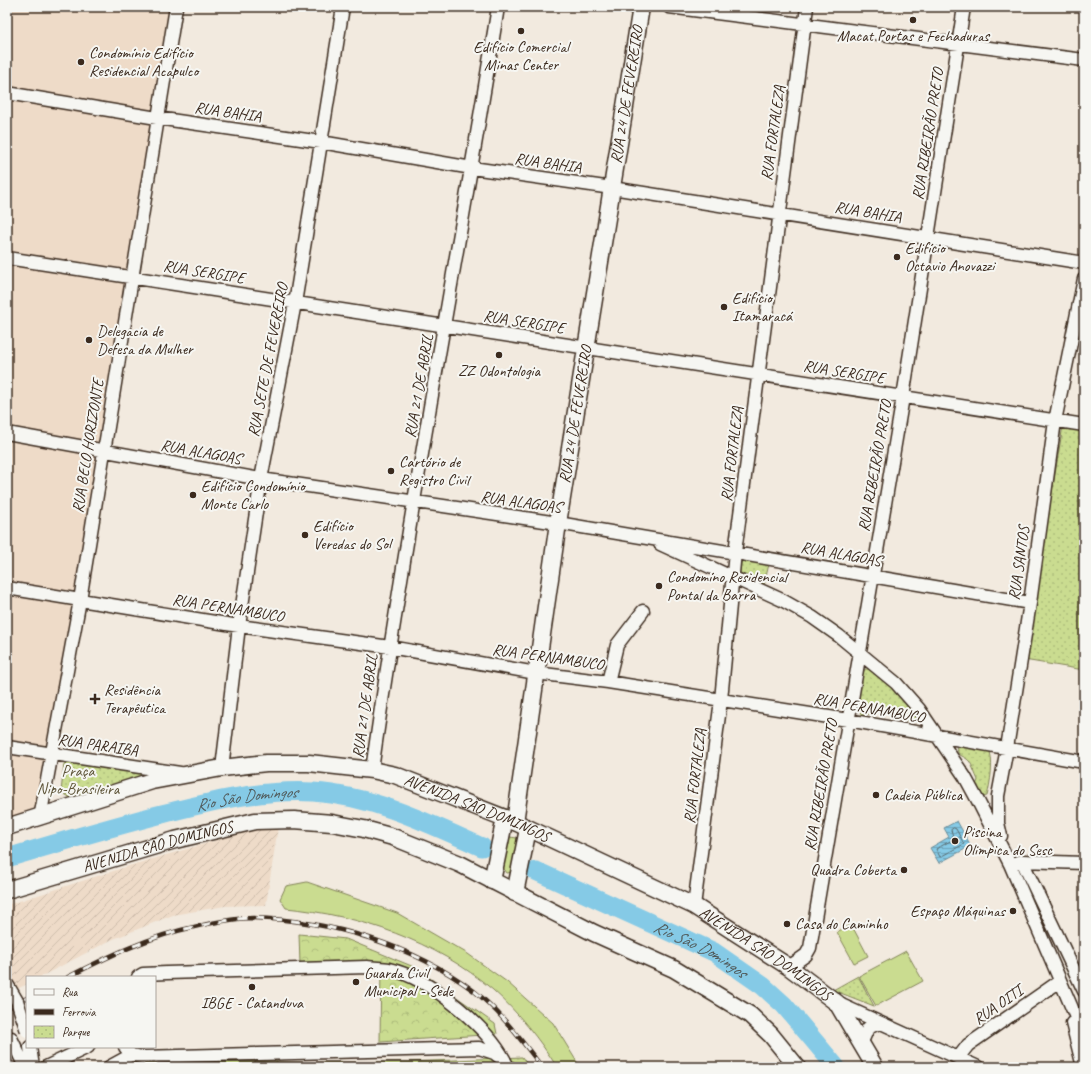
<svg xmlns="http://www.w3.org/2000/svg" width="1091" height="1074" viewBox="0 0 1091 1074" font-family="Caveat,sans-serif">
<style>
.built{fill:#eedbc8}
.industrial{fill:url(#industrial-furrows)}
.grass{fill:#cadc90;stroke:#828357}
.forest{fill:url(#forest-crowns);stroke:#828357}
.park{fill:url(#park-dots);stroke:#828357}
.water{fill:url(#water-rules);stroke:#678a96}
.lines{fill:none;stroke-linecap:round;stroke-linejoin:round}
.shore{stroke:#596a6e;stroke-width:1}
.river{stroke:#85cae6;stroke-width:19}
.minor-casing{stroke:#3b2a1e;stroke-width:15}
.major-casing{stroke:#3b2a1e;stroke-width:19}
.minor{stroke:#f6f6f2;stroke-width:12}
.major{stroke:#f6f6f2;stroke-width:16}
.rail-casing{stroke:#3b2a1e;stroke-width:4.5}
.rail{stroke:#f6f6f2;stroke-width:3;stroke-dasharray:9;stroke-linecap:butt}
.minor-bridge-casing{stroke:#3b2a1e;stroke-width:15;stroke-linecap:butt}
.minor-bridge{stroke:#f6f6f2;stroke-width:12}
.poi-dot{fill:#3b2a1e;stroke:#f6f6f2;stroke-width:1.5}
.labels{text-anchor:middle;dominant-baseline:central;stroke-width:4;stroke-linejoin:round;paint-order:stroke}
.poi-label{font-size:16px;fill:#3b2a1e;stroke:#f6f6f2;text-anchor:start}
.street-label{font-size:16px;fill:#3b2a1e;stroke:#f6f6f2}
.park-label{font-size:16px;fill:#5f563a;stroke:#f6f6f2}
.water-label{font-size:17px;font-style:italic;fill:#515a5a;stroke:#f6f6f2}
</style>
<defs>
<pattern id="industrial-furrows" width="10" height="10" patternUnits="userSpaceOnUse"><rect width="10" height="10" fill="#eedbc8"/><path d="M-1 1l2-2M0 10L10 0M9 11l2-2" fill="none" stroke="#cdbcab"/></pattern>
<pattern id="forest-crowns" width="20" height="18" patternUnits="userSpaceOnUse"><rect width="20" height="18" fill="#cadc90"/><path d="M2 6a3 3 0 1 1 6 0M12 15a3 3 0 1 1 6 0" fill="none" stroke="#aebd7c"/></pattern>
<pattern id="park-dots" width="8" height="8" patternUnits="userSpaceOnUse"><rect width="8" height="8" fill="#cadc90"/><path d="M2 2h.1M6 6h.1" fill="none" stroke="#aebd7c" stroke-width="1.8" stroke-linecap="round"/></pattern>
<pattern id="water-rules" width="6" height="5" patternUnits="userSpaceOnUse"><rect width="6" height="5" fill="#85cae6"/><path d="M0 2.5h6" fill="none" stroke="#6ea4ba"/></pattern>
</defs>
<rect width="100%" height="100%" fill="#f2eadf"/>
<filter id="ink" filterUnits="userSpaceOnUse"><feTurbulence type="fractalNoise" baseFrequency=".025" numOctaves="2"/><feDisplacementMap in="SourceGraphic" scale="8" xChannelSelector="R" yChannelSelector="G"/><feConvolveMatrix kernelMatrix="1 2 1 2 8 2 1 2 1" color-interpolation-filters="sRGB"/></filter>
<g filter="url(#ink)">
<path class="built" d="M7,7H179L46,817L7,828Z"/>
<path class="industrial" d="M278,827L266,905L225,906L173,915L111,940L40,977H27V984L7,994V905L132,865L255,829Z"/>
<path class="grass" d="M510,837L517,838L520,841L513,872L507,873L502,866L507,839Z
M307,882L397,913L468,954L507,982L553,1023L580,1067H557C539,1039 518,1012 493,990C436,941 359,915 286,908L280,899L286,886Z
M851,924L868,956L854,963L837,932Z
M906,951L923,981L876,1006L859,976Z"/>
<path class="forest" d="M299,934L346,939L414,967L495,1024L497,1034L380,1042L381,966L300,964Z
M522,1057L529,1067H107L117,1063L243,1061L315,1063L410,1062Z"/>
<path class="park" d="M1063,426L1084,430V670L1024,660Z
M742,555L770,560L763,589L739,578Z
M865,669H871C881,679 919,708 916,722L895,718L893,713L874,709L870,714L862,715C854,705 859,679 865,669Z
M958,746L988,748C995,757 990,785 987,796L982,797L976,785L978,780C975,774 973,767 970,762C965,755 955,757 958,746Z
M68,763L140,772L143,776L71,798L61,792L64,764Z
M858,976L874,1006L833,990Z"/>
<path class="water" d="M957,821L971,846L939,863L930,848L949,837L944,828Z"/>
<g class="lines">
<path class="shore" d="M954,828L956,829L964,844L940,857L936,849L952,840L953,836L951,830Z"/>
<g class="river">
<path id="s1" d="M7,858C57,843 108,828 158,815C209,802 261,789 313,792C373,796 428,823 482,847"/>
<path id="s2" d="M536,871L714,952L763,986L784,1005L836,1067"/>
</g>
<g class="minor-casing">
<path id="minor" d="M669,7L1084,60
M7,93L157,118L321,142L472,168L612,188L1084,263
M7,258L1084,425
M7,433L261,479L558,523L1030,603
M660,544L782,600L812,617L839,636L896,683L919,709L965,777L978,801L1010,864L1084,1036
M7,588L239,626L390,647L536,673L608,682L848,720L1084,762
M608,682L617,645L643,611
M7,747L180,773
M222,768L239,626L261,479L295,303L343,7
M372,770C408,515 457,262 498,7
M40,818L80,600L176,7
M1001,836L998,823V796L1007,748L1030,603L1055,421L1084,279
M1022,861L1084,991
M1015,863L1022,861L1084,863
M694,906L721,700L735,552L807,7
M789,967L806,955L810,948L903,397L964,7
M138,977L143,974L167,973L367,967C374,968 382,968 389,969C430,978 491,1029 508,1067
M837,1003L978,1067
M1072,1023L1083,1067
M7,1039L11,1038L25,1067
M861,1044L868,1028L879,1023
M30,1047L33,1067
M125,1047L131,1055L142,1057L479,1048L494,1053L502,1059
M958,1058L968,1045L1060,981
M46,1067L88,1047
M109,1067L131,1055"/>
</g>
<g class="major-casing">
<g id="major">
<path id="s3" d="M515,822L558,523L641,7"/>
<path id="s4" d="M7,827L152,781L222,768L266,763H309L372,770L395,775L515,822L694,906L789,967L837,1003L875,1067"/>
<path d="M492,881L505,818"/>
<path id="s5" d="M7,890L175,840L255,821L294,820L332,823L364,829L393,837L460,864L594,933L674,969L750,1015L771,1035L797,1067"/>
<path d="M515,893L528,829"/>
</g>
</g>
<use href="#minor" class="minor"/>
<use href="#major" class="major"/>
<g class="rail-casing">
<path id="rail" d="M68,977C107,957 150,936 194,927C211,923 236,918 253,918C329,920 413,945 474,991C501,1012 521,1040 542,1067
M7,1008L27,998"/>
</g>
<use href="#rail" class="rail"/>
<g class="minor-bridge-casing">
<path id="minor-bridge" d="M7,984L17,1001L27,1031"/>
</g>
<use href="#minor-bridge" class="minor-bridge"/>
</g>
</g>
<g class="poi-dot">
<circle cx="913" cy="20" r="4"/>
<circle cx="521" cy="31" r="4"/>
<circle cx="81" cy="62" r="4"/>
<circle cx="897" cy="257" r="4"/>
<circle cx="724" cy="307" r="4"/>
<circle cx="89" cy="340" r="4"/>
<circle cx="499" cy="355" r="4"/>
<circle cx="391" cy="471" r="4"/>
<circle cx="193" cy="495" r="4"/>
<circle cx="305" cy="535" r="4"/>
<circle cx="659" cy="586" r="4"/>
<path d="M93 693h4v4h4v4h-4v4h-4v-4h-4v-4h4z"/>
<circle cx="876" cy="795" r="4"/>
<circle cx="955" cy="841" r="4"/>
<circle cx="904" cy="870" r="4"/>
<circle cx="1013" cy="911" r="4"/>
<circle cx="787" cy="924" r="4"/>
<circle cx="356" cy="982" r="4"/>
<circle cx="252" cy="987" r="4"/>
</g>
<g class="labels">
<g class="poi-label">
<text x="913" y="36" text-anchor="middle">Macat Portas e Fechaduras</text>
<text x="521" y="47" text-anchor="middle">Edifício Comercial<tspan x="521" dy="18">Minas Center</tspan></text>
<text x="89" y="53">Condomínio Edifício<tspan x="89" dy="18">Residencial Acapulco</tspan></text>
<text x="905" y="248">Edifício<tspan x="905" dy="18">Octavio Anovazzi</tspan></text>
<text x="732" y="298">Edifício<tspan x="732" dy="18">Itamaracá</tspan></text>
<text x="97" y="331">Delegacia de<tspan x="97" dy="18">Defesa da Mulher</tspan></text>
<text x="499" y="371" text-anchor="middle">ZZ Odontologia</text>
<text x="399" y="462">Cartório de<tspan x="399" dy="18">Registro Civil</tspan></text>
<text x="201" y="486">Edifício Condomínio<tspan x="201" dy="18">Monte Carlo</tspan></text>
<text x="313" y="526">Edifício<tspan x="313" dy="18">Veredas do Sol</tspan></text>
<text x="667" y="577">Condomíno Residencial<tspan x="667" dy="18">Pontal da Barra</tspan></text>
<text x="104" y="690">Residência<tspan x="104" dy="18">Terapêutica</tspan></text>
<text x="884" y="795">Cadeia Pública</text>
<text x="963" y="832">Piscina<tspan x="963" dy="18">Olimpica do Sesc</tspan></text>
<text x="896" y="870" text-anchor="end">Quadra Coberta</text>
<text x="1005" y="911" text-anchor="end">Espaço Máquinas</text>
<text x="795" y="924">Casa do Caminho</text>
<text x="364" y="973">Guarda Civil<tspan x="364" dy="18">Municipal - Sede</tspan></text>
<text x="252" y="1003" text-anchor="middle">IBGE - Catanduva</text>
</g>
<g class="street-label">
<text stroke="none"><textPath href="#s3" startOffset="736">RUA 24 DE FEVEREIRO</textPath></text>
<text transform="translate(228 112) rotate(8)">RUA BAHIA</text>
<text transform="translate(773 133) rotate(-82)">RUA FORTALEZA</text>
<text transform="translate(928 134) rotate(-81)">RUA RIBEIRÃO PRETO</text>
<text transform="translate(548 163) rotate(8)">RUA BAHIA</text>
<text transform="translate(868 212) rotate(9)">RUA BAHIA</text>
<text transform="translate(204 272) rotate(9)">RUA SERGIPE</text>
<text transform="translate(524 322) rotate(9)">RUA SERGIPE</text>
<text transform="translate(268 360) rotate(-79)">RUA SETE DE FEVEREIRO</text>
<text transform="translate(844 372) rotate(9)">RUA SERGIPE</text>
<text transform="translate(419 386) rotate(-80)">RUA 21 DE ABRIL</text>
<text stroke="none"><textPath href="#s3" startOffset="412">RUA 24 DE FEVEREIRO</textPath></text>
<text transform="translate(88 446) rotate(-81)">RUA BELO HORIZONTE</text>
<text transform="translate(201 452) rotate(10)">RUA ALAGOAS</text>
<text transform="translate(732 454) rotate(-83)">RUA FORTALEZA</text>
<text transform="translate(875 466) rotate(-80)">RUA RIBEIRÃO PRETO</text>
<text transform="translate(521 502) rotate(8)">RUA ALAGOAS</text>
<text transform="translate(841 554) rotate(10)">RUA ALAGOAS</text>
<text transform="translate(1019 563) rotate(-82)">RUA SANTOS</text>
<text transform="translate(228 608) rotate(9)">RUA PERNAMBUCO</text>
<text transform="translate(548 657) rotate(8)">RUA PERNAMBUCO</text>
<text transform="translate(365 706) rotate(-82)">RUA 21 DE ABRIL</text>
<text transform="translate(869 708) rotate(10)">RUA PERNAMBUCO</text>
<text transform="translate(98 745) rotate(8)">RUA PARAIBA</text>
<text transform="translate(695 776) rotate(-83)">RUA FORTALEZA</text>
<text transform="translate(821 785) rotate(-80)">RUA RIBEIRÃO PRETO</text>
<text stroke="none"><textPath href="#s4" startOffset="486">AVENIDA SÃO DOMINGOS</textPath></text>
<text stroke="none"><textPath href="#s5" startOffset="157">AVENIDA SÃO DOMINGOS</textPath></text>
<text stroke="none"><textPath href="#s4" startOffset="810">AVENIDA SÃO DOMINGOS</textPath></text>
<text transform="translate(998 1005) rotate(-35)">RUA OITI</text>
</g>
<g class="park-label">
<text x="78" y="771">Praça<tspan x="78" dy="18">Nipo-Brasileira</tspan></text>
</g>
<g class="water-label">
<text stroke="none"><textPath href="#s1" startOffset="247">Rio São Domingos</textPath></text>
<text stroke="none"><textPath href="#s2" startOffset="182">Rio São Domingos</textPath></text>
</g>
</g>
<rect width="1091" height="1074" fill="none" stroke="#f6f6f2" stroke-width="24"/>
<rect x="12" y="12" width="1067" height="1050" fill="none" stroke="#3b2a1e" stroke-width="1.5" filter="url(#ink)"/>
<rect x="26" y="976" width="130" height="72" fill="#f6f6f2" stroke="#aba49d"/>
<rect x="34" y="989" width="20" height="6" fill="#f6f6f2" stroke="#aba49d"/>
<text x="62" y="996" font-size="12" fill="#3b2a1e">Rua</text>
<rect x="34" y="1009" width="20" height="6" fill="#3b2a1e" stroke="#aba49d"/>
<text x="62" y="1016" font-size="12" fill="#3b2a1e">Ferrovia</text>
<rect x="34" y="1026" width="20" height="12" fill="url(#park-dots)" stroke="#aba49d"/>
<text x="62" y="1036" font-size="12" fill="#3b2a1e">Parque</text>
</svg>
